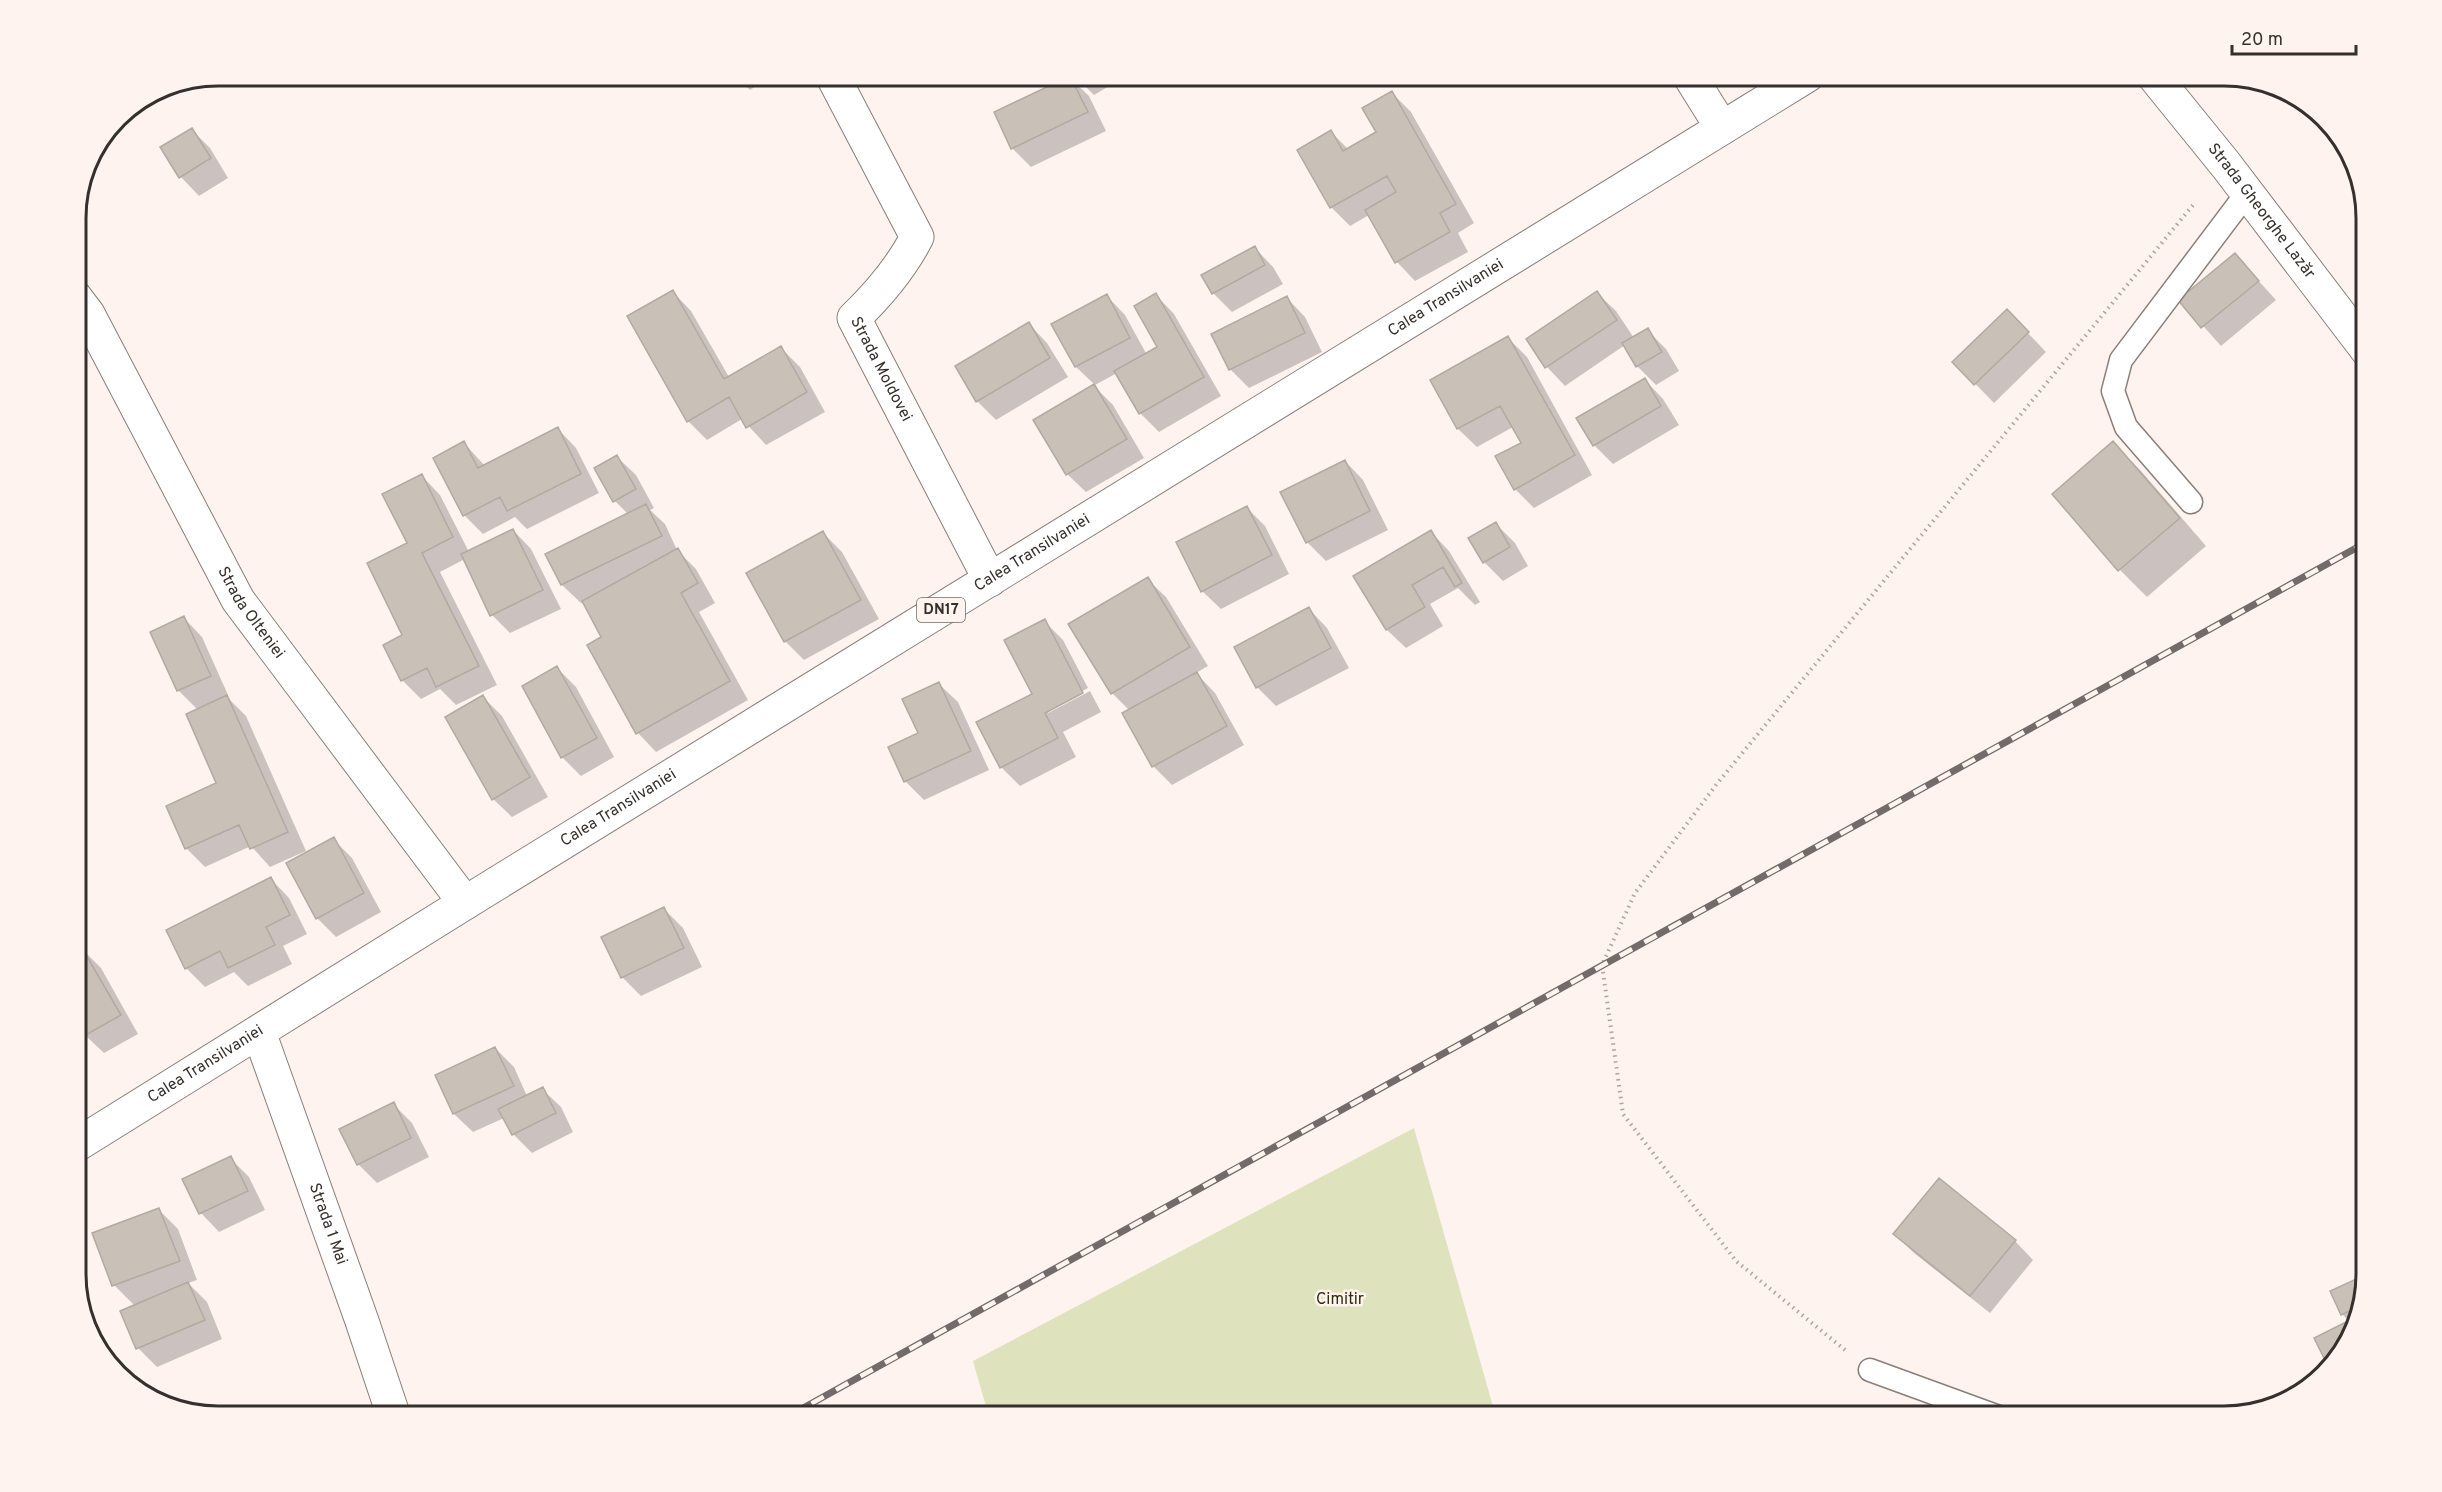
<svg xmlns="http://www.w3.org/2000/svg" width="2442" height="1492" viewBox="0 0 2442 1492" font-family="Overpass,sans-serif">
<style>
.green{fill:#dfe3bd}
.shadow{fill:#0003}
.building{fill:#c9c0b7;stroke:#b2a9a0;stroke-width:1.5}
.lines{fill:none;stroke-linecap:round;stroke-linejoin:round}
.lane-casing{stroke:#8a7e79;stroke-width:25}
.street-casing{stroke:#8a7e79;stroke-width:35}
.highway-casing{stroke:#8a7e79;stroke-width:35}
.path{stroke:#aea5a2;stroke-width:4;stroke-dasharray:1.5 4.5;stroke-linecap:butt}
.lane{stroke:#fff;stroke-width:22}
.street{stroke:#fff;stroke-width:33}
.highway{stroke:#fff;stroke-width:33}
.rail-casing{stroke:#726b69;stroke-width:7}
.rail{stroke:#fef3ef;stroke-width:4.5;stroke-dasharray:14;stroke-linecap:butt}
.labels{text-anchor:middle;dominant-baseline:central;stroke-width:5;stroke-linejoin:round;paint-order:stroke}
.shield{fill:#fef3ef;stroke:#716a68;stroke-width:1.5}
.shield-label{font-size:15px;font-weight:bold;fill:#35302e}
.street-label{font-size:16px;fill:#35302e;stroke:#fef3ef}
.park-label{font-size:16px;fill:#2c2e0c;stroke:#fef3ef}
.rim{fill:none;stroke:#35302e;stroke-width:3}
</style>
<rect width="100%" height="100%" fill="#fef3ef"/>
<path class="green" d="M1414,1128L1496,1417H989L973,1361Z"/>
<path class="shadow" d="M734,75H773L750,90Z
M1074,75H1128L1094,95Z
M1070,78L1089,96L1106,131L1031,167L1012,148Z
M1392,93L1411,112L1474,223L1458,233L1468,252L1415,281L1397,262L1369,215L1350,226L1331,207V132L1348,149L1378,133Z
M191,129L210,148L228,178L199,196L181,177L162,147Z
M1255,248L1273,267L1283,284L1232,312L1213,293Z
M2235,255L2276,300L2221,346L2180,300Z
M673,292L691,311L729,377L781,348L800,367L825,412L766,445L742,419L707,440L688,421Z
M1597,293L1616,311L1634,338L1647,330L1666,349L1679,371L1656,385L1637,366L1625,345L1565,386L1547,367L1528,339Z
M1156,295L1174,314L1221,396L1159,432L1140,413L1117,373L1095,385L1076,367L1107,296L1125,315L1147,355L1159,348Z
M1287,298L1305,317L1322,352L1249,388L1230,369Z
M1029,324L1047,343L1068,377L996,420L977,401Z
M2025,330L2046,352L1994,403L1954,362Z
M1508,338L1527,357L1592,475L1534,508L1515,489L1523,443L1513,427L1477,447L1458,429L1432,381Z
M1645,380L1663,399L1679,425L1613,464L1594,445Z
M1094,386L1113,405L1144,458L1086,492L1067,474Z
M558,429L576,448L599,493L527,529L515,517L483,534L464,515V443L485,466Z
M2113,443L2141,471L2206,546L2147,597L2120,570Z
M617,457L636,475L654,508L650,510L665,524L677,550L696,569L715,603L699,612L748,700L656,752L638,733L603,637L584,602L581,603L562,585L628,514L615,501Z
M1345,461L1363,480L1388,530L1326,561L1307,542Z
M422,476L440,495L469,552L513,530L531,549L561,609L510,633L492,615L465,559L440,572L497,685L456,705L440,689L421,699L402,680L409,544Z
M1247,508L1265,526L1289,574L1221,609L1202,591Z
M1496,524L1515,543L1528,566L1503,581L1484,562Z
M1431,532L1449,551L1480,602L1475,605L1458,588L1430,604L1443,626L1406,648L1387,630L1355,577Z
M823,533L842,552L879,619L804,660L785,641Z
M1147,579L1166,597L1208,666L1196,673L1215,693L1244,745L1172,785L1153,766L1130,711L1112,693L1070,625Z
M1309,609L1327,628L1349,668L1276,706L1257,687Z
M184,618L202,637L228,695L226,696L246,716L306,851L270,867L251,846L205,867L186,848L218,784L198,710L178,690Z
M1044,621L1063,640L1088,688L1048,710V713L1090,691L1101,712L1063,732L1076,757L1020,786L1001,767L1034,694Z
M557,668L576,687L614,757L581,776L562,757Z
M939,684L958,702L989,770L924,800L905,781Z
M483,697L502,716L548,797L512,817L493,799Z
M333,839L352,858L381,912L336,937L317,918Z
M271,879L289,898L307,934L283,946L292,964L248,986L234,972L205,987L186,968Z
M664,909L683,928L702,967L641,996L622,977Z
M82,949L101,968L138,1034L104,1053L85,1035Z
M495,1048L514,1067L527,1096L542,1089L561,1107L573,1132L532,1153L513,1134L504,1118L473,1132L454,1114L437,1076Z
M393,1104L412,1123L429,1157L377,1183L358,1164Z
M230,1158L249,1177L265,1210L219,1232L201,1213L184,1180Z
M159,1210L178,1229L197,1280L188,1283L207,1302L222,1339L157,1367L138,1348L122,1311L135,1306L114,1285Z
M1895,1234L2015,1241L2033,1260L1990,1313L1914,1253Z
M2367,1276L2348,1346L2350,1322L2342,1314L2332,1292Z"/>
<path class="building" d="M1070,76L1088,112L1011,149L994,112Z
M1392,91L1456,204L1440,213L1450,232L1395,263L1365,210L1396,192L1387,176L1330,208L1297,150L1331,130L1343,151L1376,132L1362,108Z
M192,128L211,158L179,178L160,147Z
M1255,246L1265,265L1212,294L1201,275Z
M2235,253L2259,281L2201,328L2178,300Z
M673,290L724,379L781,346L807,392L746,428L729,397L687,422L627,316Z
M1597,291L1617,320L1545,368L1526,339Z
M1156,293L1204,377L1139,414L1114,371L1157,347L1134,306Z
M1107,294L1130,338L1075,367L1051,324Z
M1287,296L1305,333L1229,370L1211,334Z
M2007,309L2029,332L1974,385L1952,362Z
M1029,322L1050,358L976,402L955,366Z
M1648,328L1662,352L1636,367L1622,343Z
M1508,336L1575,455L1514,490L1495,456L1521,443L1500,406L1457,429L1430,380Z
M1645,378L1661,406L1593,446L1576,418Z
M1094,384L1127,439L1066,475L1033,420Z
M558,427L581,474L507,511L500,497L463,516L433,458L464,441L478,468Z
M2113,441L2180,518L2118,571L2052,494Z
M617,455L636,489L613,502L594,468Z
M1345,460L1370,511L1306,543L1280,492Z
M422,474L453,537L422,553L479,666L436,687L427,668L401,681L383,645L402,635L367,563L407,543L382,494Z
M646,504L662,536L561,585L545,554Z
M1247,506L1272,555L1201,592L1176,542Z
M1496,522L1510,547L1483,563L1468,538Z
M513,529L543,590L490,616L461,554Z
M1431,530L1462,583L1455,587L1443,567L1412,585L1425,607L1386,630L1353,576Z
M823,531L861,600L784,642L746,573Z
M678,548L698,583L681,593L730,681L636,734L587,645L601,637L582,601Z
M1148,577L1190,647L1111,694L1068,624Z
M1309,607L1331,648L1256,688L1234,647Z
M184,616L211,676L177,691L150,632Z
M1045,619L1083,693L1045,713L1058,738L1000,768L976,722L1032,694L1004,640Z
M557,666L597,738L561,758L522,686Z
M1197,672L1227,726L1152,767L1122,713Z
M939,682L971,751L904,782L888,747L918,733L902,699Z
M227,695L288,832L250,849L239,825L185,849L166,806L216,783L186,714Z
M483,695L530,777L492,800L445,717Z
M334,837L364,893L316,919L286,863Z
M271,877L290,915L266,927L275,945L228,968L220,951L185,969L166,930Z
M664,907L684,948L621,978L601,937Z
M82,948L121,1015L84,1036L75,1020V952Z
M495,1047L514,1086L453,1114L435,1075Z
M543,1087L556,1113L512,1135L498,1109Z
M394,1102L411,1138L357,1165L339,1129Z
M231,1156L248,1191L199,1214L182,1179Z
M1939,1178L2016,1240L1970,1296L1893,1234Z
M159,1208L180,1261L112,1286L92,1233Z
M2367,1274L2358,1307L2341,1315L2330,1291Z
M188,1282L205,1320L136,1349L120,1311Z
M2356,1317L2348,1346L2328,1366L2314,1338Z"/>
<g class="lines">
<g class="lane-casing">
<path id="lane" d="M2191,502L2126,427L2113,391L2121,360L2247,193
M1870,1370L1999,1417"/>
</g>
<g class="street-casing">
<g id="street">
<path id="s1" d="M832,75L917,237C901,268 879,294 854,318L990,580"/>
<path d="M1689,75L1722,128"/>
<path id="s2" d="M2153,75L2226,165L2367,350"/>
<path id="s3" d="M75,297L88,314L238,600L465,903"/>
<path id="s4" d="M259,1032L362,1321L394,1417"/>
</g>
</g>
<g class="highway-casing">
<g id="highway">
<path id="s5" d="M75,1146L465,903L1808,75"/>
</g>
</g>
<path class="path" d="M1845,1350L1736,1261L1623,1114L1602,965L1635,893L1716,785L2193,205"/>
<use href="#lane" class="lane"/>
<use href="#street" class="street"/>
<use href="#highway" class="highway"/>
<g class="rail-casing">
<path id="rail" d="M787,1417L2367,542"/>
</g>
<use href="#rail" class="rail"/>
</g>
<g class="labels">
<rect class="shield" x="917" y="598" width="48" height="24" rx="4.5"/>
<g class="shield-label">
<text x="941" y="610">DN17</text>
</g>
<g class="street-label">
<text stroke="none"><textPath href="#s2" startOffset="174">Strada Gheorghe Lazăr</textPath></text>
<text stroke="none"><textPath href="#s5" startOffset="1612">Calea Transilvaniei</textPath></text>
<text stroke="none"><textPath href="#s1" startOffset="344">Strada Moldovei</textPath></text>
<text stroke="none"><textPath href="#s5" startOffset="1126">Calea Transilvaniei</textPath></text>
<text stroke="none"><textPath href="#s3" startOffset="362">Strada Olteniei</textPath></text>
<text stroke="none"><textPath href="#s5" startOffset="640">Calea Transilvaniei</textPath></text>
<text stroke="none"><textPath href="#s5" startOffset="154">Calea Transilvaniei</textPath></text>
<text stroke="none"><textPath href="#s4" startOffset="204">Strada 1 Mai</textPath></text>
</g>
<g class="park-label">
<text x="1340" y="1300">Cimitir</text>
</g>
</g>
<path d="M0 0H2442V1492H0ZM218 86H2224A132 132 0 0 1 2356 218V1274A132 132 0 0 1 2224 1406H218A132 132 0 0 1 86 1274V218A132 132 0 0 1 218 86Z" fill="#fef3ef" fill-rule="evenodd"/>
<path class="rim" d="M218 86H2224A132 132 0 0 1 2356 218V1274A132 132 0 0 1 2224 1406H218A132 132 0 0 1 86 1274V218A132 132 0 0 1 218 86Z"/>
<path d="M2232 45v9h124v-9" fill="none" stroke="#35302e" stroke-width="3"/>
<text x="2241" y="45" font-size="18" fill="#35302e" stroke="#fef3ef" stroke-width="4.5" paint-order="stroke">20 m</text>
</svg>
